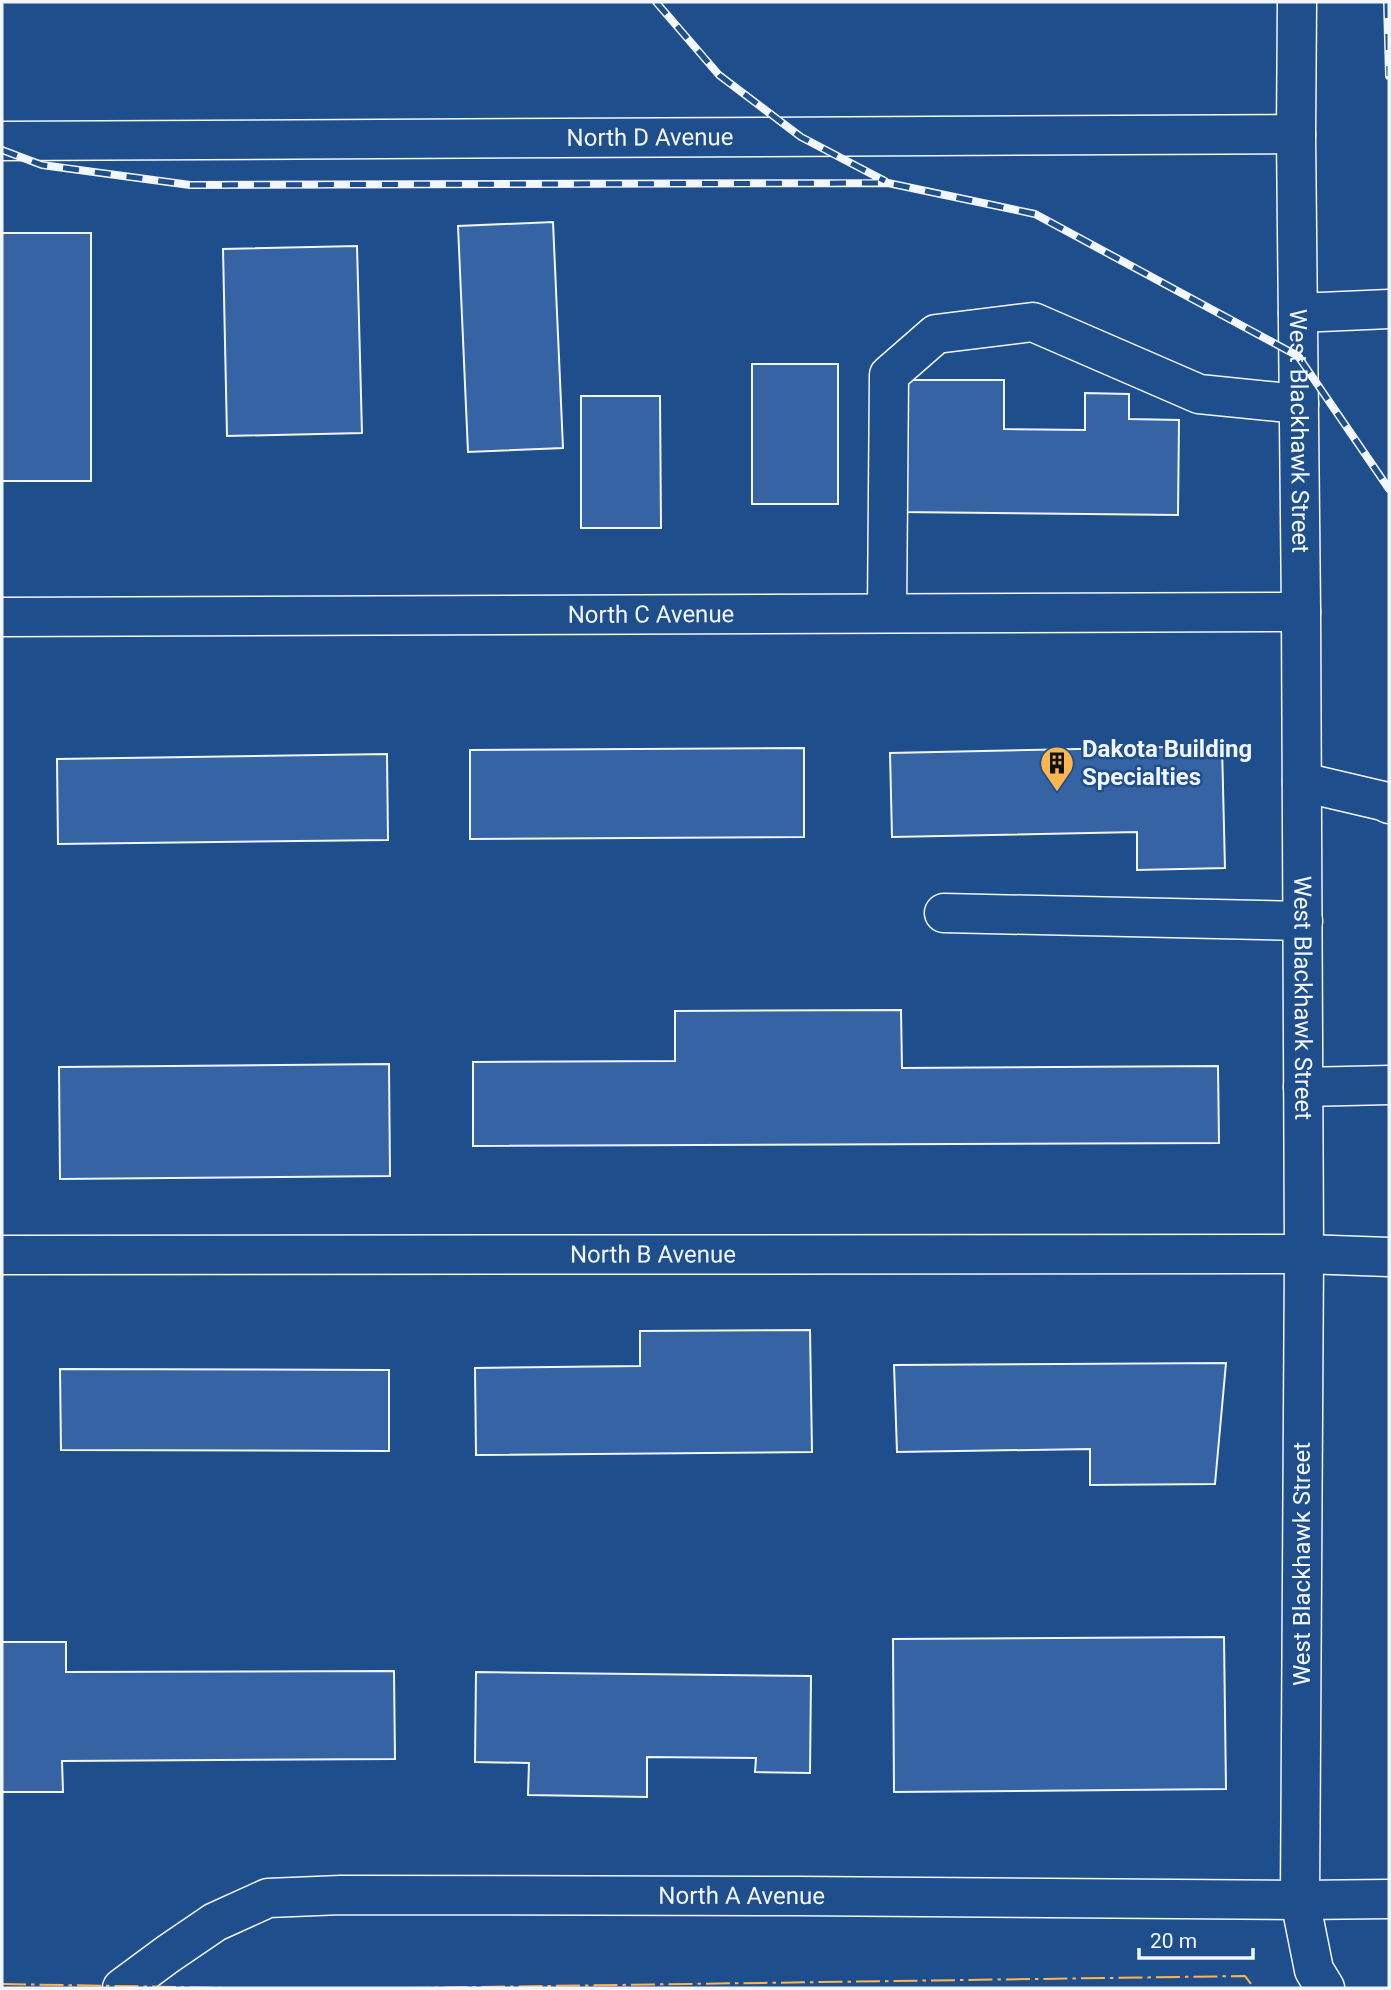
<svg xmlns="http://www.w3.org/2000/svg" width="1391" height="1990" viewBox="0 0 1391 1990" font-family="Roboto,sans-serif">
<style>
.building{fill:#3563a3;stroke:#f2f6ff;stroke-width:2}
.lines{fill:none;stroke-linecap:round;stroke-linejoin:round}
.minor-casing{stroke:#f2f6ff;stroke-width:41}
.minor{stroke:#1f4e8c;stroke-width:38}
.rail-casing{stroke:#f2f6ff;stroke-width:8}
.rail{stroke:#1f4e8c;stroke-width:5;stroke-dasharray:16;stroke-linecap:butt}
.power{stroke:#ffb74d;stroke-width:2;stroke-dasharray:24 5 3.5 5;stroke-linecap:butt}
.labels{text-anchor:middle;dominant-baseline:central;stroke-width:5;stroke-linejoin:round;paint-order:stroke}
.street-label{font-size:24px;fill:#f2f6ff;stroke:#1f4e8c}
.poi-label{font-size:24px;font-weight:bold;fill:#f2f6ff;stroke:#1f4e8c;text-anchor:start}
</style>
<rect width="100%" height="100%" fill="#1f4e8c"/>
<path class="building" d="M553,222L563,448L468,452L458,226Z
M2,233H91V481H2Z
M357,246L362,433L227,436L223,249Z
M752,364H838V504H752Z
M901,380H1004V429L1085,430V393L1129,394V419L1179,420L1178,515L900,512Z
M581,396H660L661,528H581Z
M1222,746L1225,868L1137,870V832L892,837L890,753Z
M804,748V837L470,839V750Z
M387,754L388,840L58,844L57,759Z
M901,1010L902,1068L1218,1066L1219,1143L473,1146V1062L675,1061V1011Z
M389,1064L390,1176L60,1179L59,1067Z
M810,1330L812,1452L476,1455L475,1368L640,1366V1331Z
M1226,1363L1215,1484L1090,1485V1449L897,1452L894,1365Z
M60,1369L389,1370V1451L61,1450Z
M1224,1637L1226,1789L894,1792L893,1639Z
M2,1642H66V1672L394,1671L395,1759L62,1761L63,1792H2Z
M476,1672L811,1676L810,1773L755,1772L756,1758L647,1757V1797L528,1795L529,1763L475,1762Z"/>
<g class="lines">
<g class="minor-casing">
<g id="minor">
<path id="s1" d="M1297,2L1296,134L1301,612L1304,1254L1300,1900L1314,1970L1325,1988"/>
<path id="s2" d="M2,141L1296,134"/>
<path d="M1298,313L1389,309"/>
<path d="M887,613L889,375L936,334L1033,322L1199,394L1299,404"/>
<path id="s3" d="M2,617L1301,612"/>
<path d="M1302,782L1383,801L1389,804"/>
<path d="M944,913L1303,921"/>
<path d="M1303,1087L1389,1085"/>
<path id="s4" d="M2,1255L1304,1254L1389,1257"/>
<path id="s5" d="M122,1988L168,1954L215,1922L268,1898L341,1895L796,1896L1300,1900L1389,1899"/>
</g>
</g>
<use href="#minor" class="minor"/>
<g class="rail-casing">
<path id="rail" d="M656,2L719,75L801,137L885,181
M1387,2L1389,76
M2,150L42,165L190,185L888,183L1035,214L1298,356L1389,489"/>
</g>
<use href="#rail" class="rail"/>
<path class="power" d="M2,1984L232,1988
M406,1988L1245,1976L1254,1988"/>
</g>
<defs>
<g id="building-pin" transform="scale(1.75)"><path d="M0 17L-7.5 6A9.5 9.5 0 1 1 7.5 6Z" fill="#ffb74d" stroke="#1f4e8c"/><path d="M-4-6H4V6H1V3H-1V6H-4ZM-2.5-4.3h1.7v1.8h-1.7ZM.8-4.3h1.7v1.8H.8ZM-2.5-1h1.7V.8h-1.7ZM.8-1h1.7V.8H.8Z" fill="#111"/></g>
</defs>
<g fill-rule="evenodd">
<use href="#building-pin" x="1057" y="763"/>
</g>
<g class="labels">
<g class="street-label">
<text stroke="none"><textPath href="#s2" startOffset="648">North D Avenue</textPath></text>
<text stroke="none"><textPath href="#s1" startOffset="429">West Blackhawk Street</textPath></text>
<text stroke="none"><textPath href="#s3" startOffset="649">North C Avenue</textPath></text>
<text stroke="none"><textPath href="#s1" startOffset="996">West Blackhawk Street</textPath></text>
<text stroke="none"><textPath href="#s4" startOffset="651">North B Avenue</textPath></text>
<text transform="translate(1302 1564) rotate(-90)">West Blackhawk Street</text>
<text stroke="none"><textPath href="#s5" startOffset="646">North A Avenue</textPath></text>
</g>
<g class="poi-label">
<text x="1082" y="749">Dakota Building<tspan x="1082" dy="28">Specialties</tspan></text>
</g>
</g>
<rect width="1391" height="1990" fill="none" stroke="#f2f6ff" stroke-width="7"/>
<path d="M1139 1948v10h114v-10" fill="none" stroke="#f2f6ff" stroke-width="3.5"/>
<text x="1150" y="1948" font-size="21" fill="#f2f6ff" stroke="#1f4e8c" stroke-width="5" paint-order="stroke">20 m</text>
</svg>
